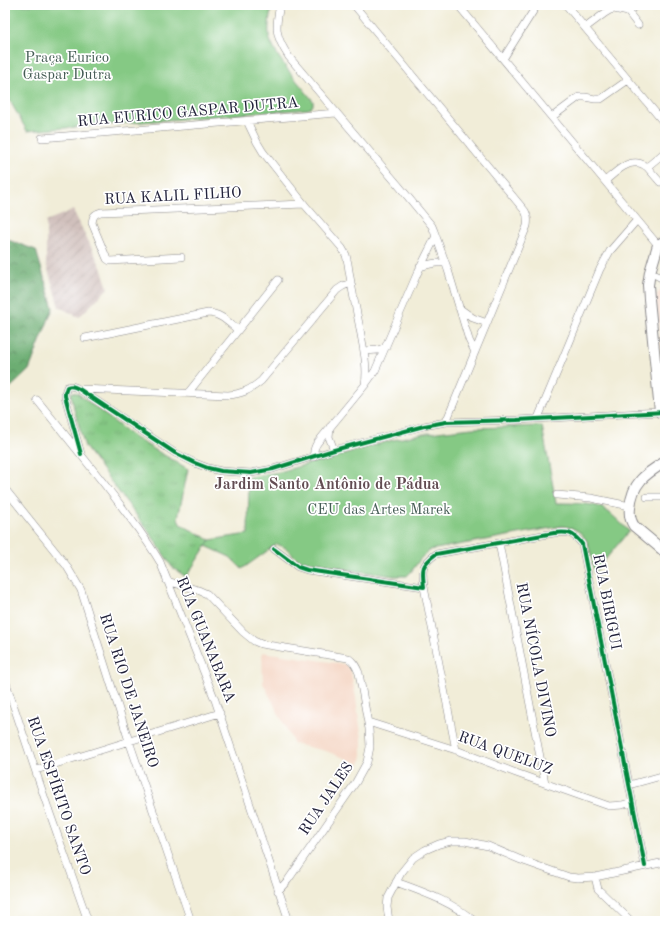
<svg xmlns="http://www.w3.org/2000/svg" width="670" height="926" viewBox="0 0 670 926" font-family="'Old Standard TT',serif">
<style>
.built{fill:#f4d3c0}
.industrial{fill:url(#industrial-furrows)}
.grass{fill:url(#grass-tufts);stroke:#547660}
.forest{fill:url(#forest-crowns);stroke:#476856}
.park{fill:#85c984;stroke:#547660}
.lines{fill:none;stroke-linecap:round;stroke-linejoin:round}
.street-casing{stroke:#8a888a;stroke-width:8}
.secondary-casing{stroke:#8a888a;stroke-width:12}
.street{stroke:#fff;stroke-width:7}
.secondary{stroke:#fff;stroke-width:10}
.cycleway-casing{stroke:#fff;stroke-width:6}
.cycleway{stroke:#00873e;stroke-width:4}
.labels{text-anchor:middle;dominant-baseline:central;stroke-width:3.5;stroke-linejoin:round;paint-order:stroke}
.park-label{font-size:15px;fill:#455c55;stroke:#fff}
.street-label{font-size:15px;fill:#22223b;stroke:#fff}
.neighbourhood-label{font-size:16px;font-weight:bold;fill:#634d53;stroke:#fff}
</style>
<defs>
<pattern id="industrial-furrows" width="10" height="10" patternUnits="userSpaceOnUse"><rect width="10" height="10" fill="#d0c0bc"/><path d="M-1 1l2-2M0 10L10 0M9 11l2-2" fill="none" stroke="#b2a5a2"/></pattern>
<pattern id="grass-tufts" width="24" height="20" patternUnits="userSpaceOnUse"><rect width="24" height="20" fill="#85c984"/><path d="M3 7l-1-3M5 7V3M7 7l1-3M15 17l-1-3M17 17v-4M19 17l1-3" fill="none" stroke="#73ac73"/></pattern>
<pattern id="forest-crowns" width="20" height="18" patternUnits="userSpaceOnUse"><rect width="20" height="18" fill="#6cad72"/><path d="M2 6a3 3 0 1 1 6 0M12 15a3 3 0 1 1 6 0" fill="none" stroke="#588c5f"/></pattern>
</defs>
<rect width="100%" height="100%" fill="#fff"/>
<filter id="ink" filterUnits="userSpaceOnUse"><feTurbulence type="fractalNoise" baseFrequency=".025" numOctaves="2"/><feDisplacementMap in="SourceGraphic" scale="8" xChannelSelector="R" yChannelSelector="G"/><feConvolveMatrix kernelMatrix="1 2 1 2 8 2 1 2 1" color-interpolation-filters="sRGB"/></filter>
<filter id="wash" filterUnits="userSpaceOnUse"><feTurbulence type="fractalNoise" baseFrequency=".012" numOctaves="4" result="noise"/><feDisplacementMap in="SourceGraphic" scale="16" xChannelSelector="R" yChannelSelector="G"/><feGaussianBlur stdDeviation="0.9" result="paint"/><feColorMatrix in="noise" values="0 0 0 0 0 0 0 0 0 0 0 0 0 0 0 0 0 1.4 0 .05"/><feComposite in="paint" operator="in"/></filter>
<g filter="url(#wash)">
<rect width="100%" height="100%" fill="#f1edd8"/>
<path class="built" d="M665,289V390L656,300L657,294L661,290Z
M262,652L344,664L348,667L351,672L356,698L358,714L362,738V755L360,764L326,751L294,744L263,683Z"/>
<path class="industrial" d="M73,210L101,267L108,288L79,317L59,307L46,263V221Z"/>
<path class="grass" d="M71,392L77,393L135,438L188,469L178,518L180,524L210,540L186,577L172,567L152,536L85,447L74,409Z"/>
<path class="forest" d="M5,239L36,250L53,308L29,370L11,387L5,386Z"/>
<path class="park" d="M5,5H272C270,16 268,25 269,36C272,54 301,85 313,101V105L311,108L308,109L27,131L5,92Z
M542,426L556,503C568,503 590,503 600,507C611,512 620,523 629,531L594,573C590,550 590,529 562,526L430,550L421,558L411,572L407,576H394L308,564L299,561L286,548L277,544L242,569L230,557L206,546L210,540L248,534L249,477L279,472L393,440L420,434L472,428Z"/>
</g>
<g filter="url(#ink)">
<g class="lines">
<g class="street-casing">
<path id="street" d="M280,5C275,28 275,36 289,57L399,186L432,226L434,231L448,270L469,340L475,352
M354,5L525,211C528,216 528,220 527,226L446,422
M458,5L658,245
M566,5L665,124
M628,12L638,5
M585,28L605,13L610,10L614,9L628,12L638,25
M503,59L537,5
M552,117L579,97H585L595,99H601L628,80
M247,121L257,142L263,152L304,204L342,248L346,255L348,264C351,286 356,308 360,329C363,347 368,366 365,385
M42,138L336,113
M647,167L660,182
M605,181C614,174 625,161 638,163C641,163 644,165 647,167L665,152
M181,257L110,261L107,259L92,223C93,216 94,214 101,212L304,204
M420,267C429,264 436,262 445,263
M650,272L665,280
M459,308L473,318L487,323
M85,338L208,313C220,313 229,323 238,330
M364,351L378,350L386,347
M80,389L228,395C242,394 250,390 261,381L337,290L343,286L351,283
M188,393L278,280
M37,400C62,431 87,462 112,494C129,516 146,538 160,562L215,700L289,921
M538,418L600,269L610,251L637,220
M330,427L329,437L334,450
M81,454L65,396V393L67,387C72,385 75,387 79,389L175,453L195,463L208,468L221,471L251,473L273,469L334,450L424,426L446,422L517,420L660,412
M314,457C313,451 314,447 318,442L365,385L375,371L417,274L436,236
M5,489L66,565L81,590L129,741L191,921
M557,495L591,498L630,506
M647,497H665
M499,543L545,783
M274,549L298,567L307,570L424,587C422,569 421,565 436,554L554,533C569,531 573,533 582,544L645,866
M167,581L198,590L207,594L243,632L254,641L261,644L348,658C354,662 356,666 359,673L369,729L370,747L367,762L356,782L288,880L278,891
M424,587L456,750
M5,680L48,808L88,921
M368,722L456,750L516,773L609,806L622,805L632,802
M36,770L220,713
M629,785L665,775
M595,877L598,889L631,921
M396,882C423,892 451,901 474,921
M389,921L387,907L388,898L401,873L413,858L425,850L439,844L451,841H465L488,846L521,860L569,877L578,878L595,877L665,862"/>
</g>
<g class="secondary-casing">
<path id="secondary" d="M665,241L658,245L650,272L648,285L649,299L660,412H665
M665,462C645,474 632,483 630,508C629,515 630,520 634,526L665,552"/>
</g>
<use href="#street" class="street"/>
<use href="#secondary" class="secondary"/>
<g class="cycleway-casing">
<path id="cycleway" d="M81,454L65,396V393L67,387C72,385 75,387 79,389L175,453L195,463L208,468L221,471L251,473L273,469L334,450L424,426L446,422L517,420L665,412
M274,549L298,567L307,570L424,587C422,569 421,565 436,554L554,533C569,531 573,533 582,544L645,866"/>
</g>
<use href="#cycleway" class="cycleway"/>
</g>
</g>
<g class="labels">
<g class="park-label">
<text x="67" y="58">Praça Eurico<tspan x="67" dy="17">Gaspar Dutra</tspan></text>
<text x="379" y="510">CEU das Artes Marek</text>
</g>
<g class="street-label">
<text transform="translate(188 113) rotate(-5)">RUA EURICO GASPAR DUTRA</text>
<text transform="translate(173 197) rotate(-3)">RUA KALIL FILHO</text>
<text transform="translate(606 602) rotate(79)">RUA BIRIGUI</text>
<text transform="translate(205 640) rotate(68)">RUA GUANABARA</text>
<text transform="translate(535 660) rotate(79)">RUA NÍCOLA DIVINO</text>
<text transform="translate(128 691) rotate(72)">RUA RIO DE JANEIRO</text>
<text transform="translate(505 754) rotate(20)">RUA QUELUZ</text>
<text transform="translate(58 796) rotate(71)">RUA ESPÍRITO SANTO</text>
<text transform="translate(327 799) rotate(-56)">RUA JALES</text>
</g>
<g class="neighbourhood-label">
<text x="327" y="485">Jardim Santo Antônio de Pádua</text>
</g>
</g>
<rect width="670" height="926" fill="none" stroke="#fff" stroke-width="20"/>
</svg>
